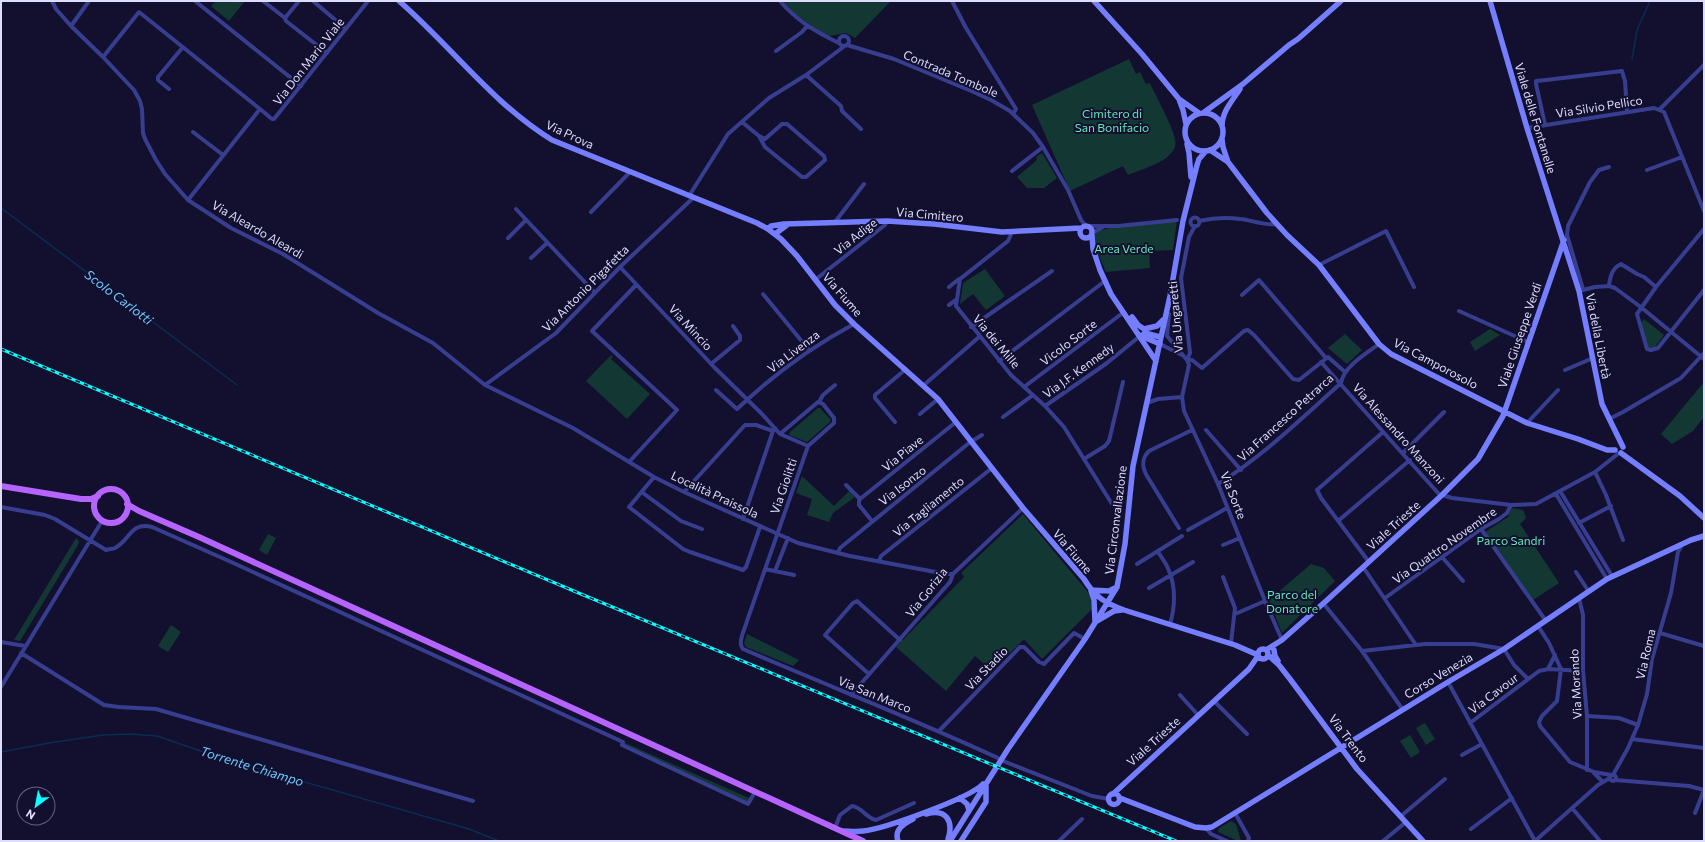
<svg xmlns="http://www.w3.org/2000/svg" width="1705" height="842" viewBox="0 0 1705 842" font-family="Commissioner,sans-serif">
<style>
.green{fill:#133833}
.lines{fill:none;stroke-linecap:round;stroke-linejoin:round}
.stream{stroke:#0a2c53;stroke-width:1.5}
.street{stroke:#383e8f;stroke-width:4}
.secondary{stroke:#747eff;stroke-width:5.5}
.primary{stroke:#b664ff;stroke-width:6}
.rail-casing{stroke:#09feff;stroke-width:3}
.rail{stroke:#12102e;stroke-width:1.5;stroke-dasharray:4.5;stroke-linecap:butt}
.labels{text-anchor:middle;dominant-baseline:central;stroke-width:4;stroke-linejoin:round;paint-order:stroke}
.street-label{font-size:12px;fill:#ddf;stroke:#12102e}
.park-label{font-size:12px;fill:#60e8b9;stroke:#12102e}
.water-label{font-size:13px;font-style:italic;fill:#6bc9ff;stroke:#12102e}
</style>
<rect width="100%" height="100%" fill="#12102e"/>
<path class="green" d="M216,1H245L229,21L211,6Z
M783,1H891L855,38L846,33L829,36L820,32L794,13Z
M1129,59L1136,74L1140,72L1146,84L1150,83C1156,97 1173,126 1175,140C1176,144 1175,149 1172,152C1165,163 1140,170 1128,175L1123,166L1070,191L1032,105Z
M1042,153L1057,178L1044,188H1027L1017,177L1037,160L1036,157Z
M1177,220L1173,250L1149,251L1150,268L1106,272L1095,246V232L1118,226Z
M985,269L1005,296L986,310L973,294L960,304L963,283Z
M1644,319L1664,335L1655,347L1650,348L1648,347L1641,323Z
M1490,329L1500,335L1475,351L1470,342Z
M1345,334L1362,350L1347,364L1328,348Z
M611,355L613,357L611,359L650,394L627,419L586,381Z
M1704,382V417L1693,431L1672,444L1661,434Z
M818,408H820L831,420L830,422L807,442L789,435L790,432Z
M802,476L834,506L849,491L855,497L833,513L829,522L807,515L812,499L796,493Z
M1512,508L1523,510L1526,518L1520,524L1559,583L1533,600L1485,532L1508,517Z
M1023,514L1087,591L1090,597L1092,609L1042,659L1024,639L992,671L975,656L946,691L896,647L964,577L961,573Z
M268,534L276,538L267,555L259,550Z
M76,538L79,541L78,545L20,641L14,640Z
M1311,564L1324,568L1335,581L1282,633L1269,600Z
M171,625L181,632L168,652L158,646Z
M747,634L799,660L793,666L746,647L744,643Z
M1425,723L1435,739L1426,745L1416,728Z
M1410,735L1420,752L1411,758L1400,741Z
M623,742L751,799L748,804L622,745Z
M1231,821L1236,824L1241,841H1238L1218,832L1219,828Z"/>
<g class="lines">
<path class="stream" d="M1632,59L1637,30L1650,1
M1,208L237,385
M1,752L49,743L103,735L131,734L157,736L224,759L469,829L499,841"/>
<path class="street" d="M52,1L56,9L71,26L103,57L134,90L140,101L142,109L143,133L145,139L156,160L165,174L188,200L231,228L283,254L378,313L433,343L485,385L573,428L654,477L684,492L798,543L850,556L946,574H953
M195,1L301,86
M263,1L285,18L286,21L327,53
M313,1L346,29
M780,1C797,21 816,32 839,43
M952,1L966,28L1016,109L1013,114
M285,18L299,1
M71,26L89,1
M839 41a5 5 0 1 1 10 0a5 5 0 1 1-10 0Z
M847,45L894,59L969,90L991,100L1010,111L1033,133L1043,147L1068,190L1081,220L1086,226
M776,51L802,32L807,26
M103,57L139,12L260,109L272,119H274L368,1
M806,75L841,106L842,111L861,129
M169,89L158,80V77L183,47
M1660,109L1704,65
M742,122L759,136L765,139L782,124H787L824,156L825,160L806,177H802L765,147L759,136
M1545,125L1536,84V81L1546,80L1622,71L1625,81L1627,112
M1527,128L1654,108L1664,112L1704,211
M193,132L223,155
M1647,170L1682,157
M1012,171L1043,147
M689,196L728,134L769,98L806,75L846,45
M188,200L260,109
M516,209L595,293
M591,212L630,172
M1190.5 222a4.5 4.5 0 1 1 9 0a4.5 4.5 0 1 1-9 0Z
M1199,221C1212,218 1227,217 1240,219C1252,220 1265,226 1277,224
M835,222L864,184
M1088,226H1118L1177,220
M1704,229L1656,287L1637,314L1647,349L1651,350L1658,348L1704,290
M1012,232L1008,241L960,279L956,306L1011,375L1045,406
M1092,233L1103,227
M1567,235L1583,289
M508,238L526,220
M1564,240L1567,235L1568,226L1590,182L1599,170L1609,167
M531,258L547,243
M1319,265L1386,231L1414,287
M620,267L714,367L762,414L780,434L808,446
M815,280L885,225L887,221
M1609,286C1610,277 1612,268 1621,264L1637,274L1644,277L1656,287
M949,287L959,279
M1579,291L1595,287L1609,286L1615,288L1642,308L1704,359
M763,294L809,350
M1242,295L1259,280L1326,358
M949,305L956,300
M1459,311L1528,342
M1169,314L1167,336L1187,360L1189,365L1182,397L1184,411L1218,484L1265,601L1282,640
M971,327L1052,271
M1160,344L1182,355
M1187,360H1192L1202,368L1244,331L1248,330L1254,335L1293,379L1299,380L1328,357L1345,372
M1187,360L1190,353L1189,344L1181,278L1189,237L1195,226
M999,361L1105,281
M1321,362C1360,406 1399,450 1439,494L1452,498L1511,505L1536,504L1595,472L1619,453
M711,364L740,340V336L733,326
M1565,370L1593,358
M485,385L556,333L620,267L693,198
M924,385L979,337
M1024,387L1124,312
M716,390L737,409C772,376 811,347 854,324
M819,402L823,395L835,385
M1147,403L1158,399L1182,397
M920,414L938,399
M1003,417L1033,395
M1609,419L1623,412L1681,378L1704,353
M895,422L875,398V395L906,369
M1527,423L1558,390
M1206,430L1241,470
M780,434L818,402L823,404L834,418V423L808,446L747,621C745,629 737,643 743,649C828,686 914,719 998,758
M1403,453L1444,412
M1084,459L1105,446L1109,441L1123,382
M629,462L677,410L592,331L636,285
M1595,472L1606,495L1623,540
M654,477L629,507L683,549L690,552L743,570L746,567L760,527
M1218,484C1263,456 1301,419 1341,383C1344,366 1366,354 1379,344
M846,485L860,499
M1560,491L1612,576
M684,492L745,425H756L773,431L775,428
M643,493L681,521L702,529
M1556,494L1607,579
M1112,504L1064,427L1045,406L1107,363L1140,336
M1,507L45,515L55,519L106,550C109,549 113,549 115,548C131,539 130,522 152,527L229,561L623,742L622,745L748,804L755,792
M743,519L773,431
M872,521L859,505V501L860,499L956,422
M1338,521L1410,460
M1579,523L1611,506
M1179,528L1147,476C1142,467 1141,459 1149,451L1192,430
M1481,529L1546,621
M1188,530L1227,508
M1223,545L1240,538
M1158,552C1162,558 1167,564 1169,571C1176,587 1175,608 1170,624
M838,553L840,548L969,443L982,435
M1442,557L1463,581
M879,561L881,556L992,468
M1369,562L1321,498L1317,490L1383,432
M1137,564L1182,536
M1363,567L1416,645
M765,569L794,575
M775,571L788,538
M1576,572L1589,592
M1223,577L1235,608L1231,643
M1149,588L1193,562
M1385,598L1481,529L1499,519L1507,513L1511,505
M1579,598L1583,615V671L1587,716V770
M1323,603L1362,651L1403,710
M1235,614L1265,601
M1538,626L1549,643L1561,669L1557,701L1542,716L1539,722L1540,726L1570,762L1594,772L1611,775
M1660,633L1704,646
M1,642L25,646
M1362,651L1425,644H1474L1504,649L1514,665L1528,679
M21,653L104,705L119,707L156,709L473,801
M1548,669L1555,655
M869,674L825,635L853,603L857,601L900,640
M1448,682L1535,841
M1,687L102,521
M851,695L942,591L950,582L953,574L1023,508
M1180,695L1198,715
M1214,701L1247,734
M1587,716L1619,718L1638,725
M1470,723L1539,671L1548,669L1583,671
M939,731L1020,647H1024L1039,662L1044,664L1074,633L1085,639
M1632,739L1704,748
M1462,755L1482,744
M1003,761L1092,796L1109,799
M1594,773L1603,782
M1610 778a3 3 0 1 1 6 0a3 3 0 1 1-6 0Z
M1613,775L1628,748L1638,725L1647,694L1652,659L1671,593L1678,552L1682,545
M1615,780L1689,786L1704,790
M1572,808L1600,841
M1235,813L1249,838L1248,841
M1695,813L1704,790
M1401,816L1445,779
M835,828L840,815L852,806C862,807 866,818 876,820L914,803
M1206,828L1211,834L1227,841
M1471,829L1512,798
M1059,841L1082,819
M1383,841L1406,822
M1535,841L1598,785L1610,778"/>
<path class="secondary" d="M399,1C451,46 493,104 552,140L757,223L768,229L781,239L797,256L835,305L854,324L938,399L1023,508L1084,579C1095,597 1105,603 1124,610L1235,645L1258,655
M1094,1L1142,54L1179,99L1183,110L1186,124
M1490,1L1527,128L1579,291L1602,404L1623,447
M1179,99L1199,113
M1185 132a19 19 0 1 1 38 0a19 19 0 1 1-38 0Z
M1203,113L1243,84L1289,45L1298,39L1341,1
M1222,126C1222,112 1232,101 1240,89
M1222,139L1223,147L1228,162
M1187,144L1189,153L1191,177
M1210,150L1228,162L1267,213L1287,235L1319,265L1379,344L1391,354L1527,423L1578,439L1607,450H1615
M1080 232a6 6 0 1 1 12 0a6 6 0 1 1-12 0Z
M768,229L771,226L784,224L887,221L934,224L1002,232L1081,228
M775,234L787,225
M1092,235L1093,249L1100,270L1111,294L1156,361
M1132,317L1138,325L1144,329L1157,326L1163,320
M1141,336L1145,333L1160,337
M1141,336L1160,344
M1621,453L1680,496L1704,518
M1091,590L1109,591L1117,587
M1091,591L1094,600L1095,621
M1095,622L1114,611L1122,610
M1258 654a5 5 0 1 1 10 0a5 5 0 1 1-10 0Z
M1266,650L1282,640L1326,601L1442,495L1478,459L1503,416L1564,240
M1274,650L1275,656L1278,661
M1268,655L1279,665L1290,679L1357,769L1423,841
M1108.5 799a5.5 5.5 0 1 1 11 0a5.5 5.5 0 1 1-11 0Z
M1113,794L1249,669L1258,656
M960,798L967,804L969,810
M1120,798L1195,827L1206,828L1212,827L1448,682L1504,649L1607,579L1691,540L1704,536
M926,814C946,808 954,821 948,839
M842,831C849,831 856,832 863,831C884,829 970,798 983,784
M898,841C894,830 903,824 913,819
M950,841L1008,749L1085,639L1117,587L1125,544L1133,466L1170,296L1183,221L1197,165L1199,159L1206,151
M961,841L986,802V786"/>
<path class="primary" d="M1,486L81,499H91L98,496
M94 506a17 17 0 1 1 34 0a17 17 0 1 1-34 0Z
M127,504L139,511L199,537L863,841"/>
<g class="rail-casing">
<path id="rail" d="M1,349L581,594L1176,841"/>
</g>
<use href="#rail" class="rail"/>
</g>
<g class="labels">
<g class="street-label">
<text transform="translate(308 61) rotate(-52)">Via Don Mario Viale</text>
<text transform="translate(951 73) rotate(23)">Contrada Tombole</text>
<text transform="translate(1599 106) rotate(-9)">Via Silvio Pellico</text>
<text transform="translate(1536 118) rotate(73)">Viale delle Fontanelle</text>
<text transform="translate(570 134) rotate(25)">Via Prova</text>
<text transform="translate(930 214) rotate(5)">Via Cimitero</text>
<text transform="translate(258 229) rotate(30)">Via Aleardo Aleardi</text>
<text transform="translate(855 236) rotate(-38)">Via Adige</text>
<text transform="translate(585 288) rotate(-45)">Via Antonio Pigafetta</text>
<text transform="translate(843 294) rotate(49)">Via Fiume</text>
<text transform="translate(1175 317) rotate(-95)">Via Ungaretti</text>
<text transform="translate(691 327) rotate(47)">Via Mincio</text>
<text transform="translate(1519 335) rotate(-71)">Viale Giuseppe Verdi</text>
<text transform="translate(1599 336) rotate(79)">Via della Libertà</text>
<text transform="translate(997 341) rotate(50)">Via dei Mille</text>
<text transform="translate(1068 342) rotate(-37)">Vicolo Sorte</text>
<text transform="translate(793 351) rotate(-37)">Via Livenza</text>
<text transform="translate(1436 363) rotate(28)">Via Camporosolo</text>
<text transform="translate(1078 370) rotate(-36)">Via J.F. Kennedy</text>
<text transform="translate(1285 417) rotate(-42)">Via Francesco Petrarca</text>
<text transform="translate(1399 433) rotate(48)">Via Alessandro Manzoni</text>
<text transform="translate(902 453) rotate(-39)">Via Piave</text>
<text transform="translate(902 485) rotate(-38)">Via Isonzo</text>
<text transform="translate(783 486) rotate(-71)">Via Giolitti</text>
<text transform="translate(715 494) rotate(25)">Località Praissola</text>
<text transform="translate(1234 495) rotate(68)">Via Sorte</text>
<text transform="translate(928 506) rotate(-39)">Via Tagliamento</text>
<text transform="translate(1115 520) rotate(-83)">Via Circonvallazione</text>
<text transform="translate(1393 525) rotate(-42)">Viale Trieste</text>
<text transform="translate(1444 545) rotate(-35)">Via Quattro Novembre</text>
<text transform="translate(1073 551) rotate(50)">Via Fiume</text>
<text transform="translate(926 592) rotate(-52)">Via Gorizia</text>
<text transform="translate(1645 654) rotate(-77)">Via Roma</text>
<text transform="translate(986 668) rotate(-46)">Via Stadio</text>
<text transform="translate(1438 675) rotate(-31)">Corso Venezia</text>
<text transform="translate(1575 684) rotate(-93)">Via Morando</text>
<text transform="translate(1493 693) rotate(-37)">Via Cavour</text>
<text transform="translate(875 694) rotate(22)">Via San Marco</text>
<text transform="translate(1349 738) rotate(53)">Via Trento</text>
<text transform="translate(1153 741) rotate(-42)">Viale Trieste</text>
</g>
<g class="park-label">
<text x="1112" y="113">Cimitero di<tspan x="1112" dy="14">San Bonifacio</tspan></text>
<text x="1124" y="248">Area Verde</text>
<text x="1511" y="540">Parco Sandri</text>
<text x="1292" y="594">Parco del<tspan x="1292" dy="14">Donatore</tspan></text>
</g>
<g class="water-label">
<text transform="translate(119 297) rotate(37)">Scolo Carlotti</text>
<text transform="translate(252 766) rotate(17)">Torrente Chiampo</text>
</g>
</g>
<rect width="1705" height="842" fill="none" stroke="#ddddff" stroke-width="4"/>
<g transform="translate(36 806) rotate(212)"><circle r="19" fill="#12102e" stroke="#636282"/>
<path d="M0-3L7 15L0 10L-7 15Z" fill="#09feff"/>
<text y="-6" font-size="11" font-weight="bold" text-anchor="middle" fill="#ddddff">N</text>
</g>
</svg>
